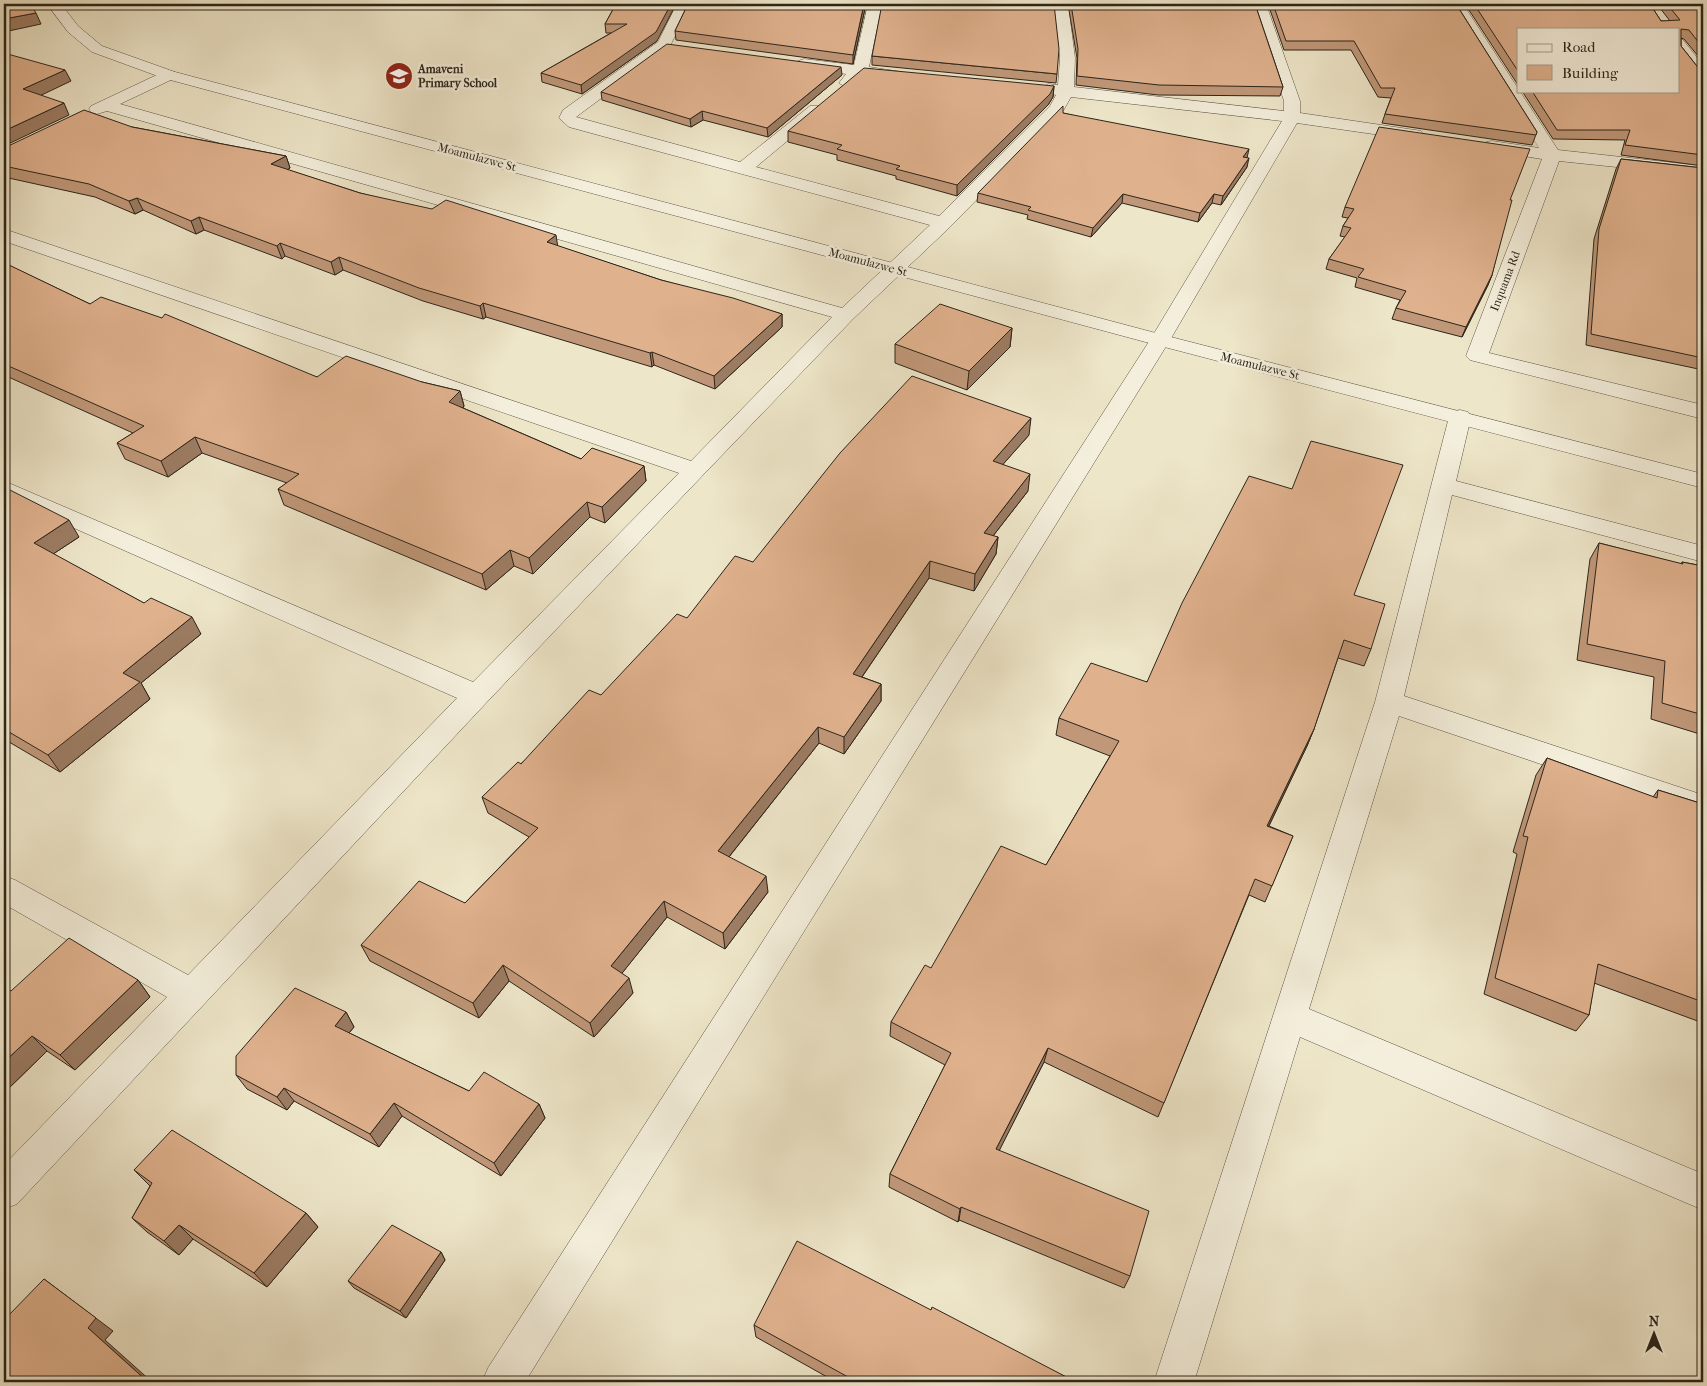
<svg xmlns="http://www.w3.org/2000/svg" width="1707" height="1386" viewBox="0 0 1707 1386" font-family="'IM FELL French Canon',serif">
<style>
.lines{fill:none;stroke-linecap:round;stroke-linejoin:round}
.minor-casing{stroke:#5d5546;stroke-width:1}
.tertiary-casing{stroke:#5d5546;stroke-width:1}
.minor{fill:#f4efdc;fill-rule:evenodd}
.tertiary{fill:#f4efdc;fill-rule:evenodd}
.wall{fill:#c09879;stroke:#2d251b}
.shaded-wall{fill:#9c7c63;stroke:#2d251b}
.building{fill:#dfb18d;stroke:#2d251b}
.labels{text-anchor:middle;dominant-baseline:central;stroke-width:5;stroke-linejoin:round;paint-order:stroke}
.far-poi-label{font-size:12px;font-weight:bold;fill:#2d251b;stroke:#f4efdc;text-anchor:start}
.far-street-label{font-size:12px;fill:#2d251b;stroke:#f4efdc}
</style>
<rect width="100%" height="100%" fill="#eee6c9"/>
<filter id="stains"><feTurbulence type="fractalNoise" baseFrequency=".004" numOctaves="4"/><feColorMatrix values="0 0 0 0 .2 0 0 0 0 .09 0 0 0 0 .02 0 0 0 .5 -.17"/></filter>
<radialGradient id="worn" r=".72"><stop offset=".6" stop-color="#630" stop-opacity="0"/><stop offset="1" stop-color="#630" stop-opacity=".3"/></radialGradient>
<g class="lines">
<g class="minor-casing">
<path id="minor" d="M677,4H691L669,48L576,117L740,162L810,106H822L824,109L822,112L756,167L939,216L1050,106L1056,95L1042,92L1040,89L1048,84L1058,85L1060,58L1054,4H1068L1075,58L1074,87L1284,111V101L1252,4H1266L1300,101V113L1415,130L1421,131L1423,135L1421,139L1415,140L1297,123L1170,340L525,1382H482L488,1368L1150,340L1282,121L1071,97L1063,111L950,227L853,319L703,475L487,702L17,1204L4,1209V1165L167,997L4,904V876L15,880L188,975L457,698L4,497V481L473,682L679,473L4,241V229L691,461L832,317L107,111L97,114L91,112L89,109L91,106L163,72H175L177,75L175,78L120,104L842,308L930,225L569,127L559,118L563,110L658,42Z
M868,4H882L869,67L902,72L904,75L902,78L896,80L862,76L853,86L847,88L839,83L846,74L798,67L796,64L798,61L804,59L854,65Z
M1449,4H1463L1558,150L1703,166V176L1559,161L1489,353L1703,405V419L1470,360L1466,356L1542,159L1492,151L1486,150L1483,146L1486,142L1492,141L1539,148Z
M1678,39L1683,40L1703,65V80L1697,78L1678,54Z
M1460,410L1468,412L1471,417L1456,481L1703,546V562L1452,495L1404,696L1703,795V819L1399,716L1309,1009L1703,1174V1210L1300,1037L1194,1382H1154L1375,702L1449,417L1452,412Z"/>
</g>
<g class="tertiary-casing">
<path id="tertiary" d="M47,4H61L78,26L102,46L175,72L1167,336L1703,474V488L1153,344L163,78L92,52L68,32Z"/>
</g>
<use href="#minor" class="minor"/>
<use href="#tertiary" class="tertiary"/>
</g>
<path class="wall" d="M616,4L657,41L582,94L542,82L541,73L611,33H606L605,24Z
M688,4H866L853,64L676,40L675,31Z
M1068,4H1255L1283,87L1280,96L1158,95L1076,85L1077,58Z
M1268,4H1456L1537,132L1532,145L1382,123L1385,114L1391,98L1378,97L1351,50H1284Z
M1465,4H1650L1661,21H1670L1657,4H1703V62L1684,39L1681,38V46L1700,70L1703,71V166L1621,155L1625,140L1553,139L1522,91H1678L1518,29V85Z
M872,56L1057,74L1056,83L872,65Z
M842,75L768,137L703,120L691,127L602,100L601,92Z
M1054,86L1053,97L1048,105L957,196L896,179V176L837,160V155L788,142V131Z
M1063,113L1247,158V167L1221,205L1212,203L1198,222L1122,203L1091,237L1027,219L1028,215L977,202L978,193Z
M132,127L286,156L290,168L288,170L360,193L557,246L661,280L782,314V327L715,389L654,365L652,367L486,317L483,319L423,301L343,270L335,275L285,256L282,259L204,230L196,234L143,210L135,214L95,197L4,177V148Z
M1621,159L1703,168V370L1586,345L1594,239L1616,169Z
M1510,200L1492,275L1488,285L1462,337L1392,319L1396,308L1400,300L1355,287L1357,278L1326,269L1329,259L1345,237L1340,236L1343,226L1348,218L1342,217L1345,207Z
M4,263L90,304L317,377L422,382L460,391L464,406L463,408L581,459L644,466L646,481L605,523L590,517L533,574L514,566L486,590L284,505L278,489L287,483L202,453L168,477L125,459L117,443L133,433L4,375Z
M1012,328L1010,347L967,390L895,363V344Z
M1029,435L1003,464L1028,491L993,536L998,537L996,554L974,591L929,578L862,677L881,684V701L844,754L819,743L729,857L768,892L725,949L667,917L622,973L633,993L594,1037L509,981L479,1018L370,961L361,945L465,903L529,837L488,813L482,797L601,695L687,618L753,562Z
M4,490L79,537L53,554L201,634L141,683L150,699L60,772L4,739Z
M1599,543L1681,564L1682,562L1703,566V735L1651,719L1654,677L1577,660L1590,559Z
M1354,595L1371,649L1364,666L1338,658L1314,729L1307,746L1269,826L1293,836L1265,902L1249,895L1158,1117L1044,1062L999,1150L1130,1276L1124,1288L959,1220L958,1222L889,1187L890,1174L945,1065L890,1036L891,1022L931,968L1046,865L1110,756L1056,735L1059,718Z
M1547,758L1653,797L1658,790L1703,804V1023L1594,983L1589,1015L1576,1031L1484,994L1517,854L1513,852L1536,775Z
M138,980L150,997L75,1070L47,1051L8,1089L4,1086V986L11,991Z
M346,1012L354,1027L349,1033L469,1091L539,1104L545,1118L501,1176L402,1116L379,1147L294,1101L287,1110L247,1089L236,1075Z
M134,1170L306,1213L318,1227L267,1287L193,1239L179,1255L147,1232L132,1218L150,1186Z
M441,1252L445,1260L406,1318L354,1288L348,1281Z
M931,1310L1076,1382H836L756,1337L754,1325Z"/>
<path class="shaded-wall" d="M671,4H676L657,41L582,94L581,85Z
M864,4H866L853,64V55Z
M36,13L41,24L4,32V19Z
M841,67L842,75L768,137L767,128Z
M65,70L71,81L29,101L23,89Z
M1054,86L1053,97L1048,105L957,196V185Z
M64,103L69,115L4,146V131Z
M702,111L703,120L691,127L690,119Z
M1249,149L1247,158L1243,157Z
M286,156L290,168L275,177L271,164Z
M1249,158L1247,167L1221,205L1223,196Z
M1123,194L1122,203L1091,237L1093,228Z
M1214,194L1212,203L1198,222L1200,213Z
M137,198L143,210L135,214L129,201Z
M199,217L204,230L196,234L191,221Z
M556,235L558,248L547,242Z
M280,243L285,256L282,259L277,246Z
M339,257L343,270L335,275L331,262Z
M1492,275L1488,285L1462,337L1466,327Z
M483,303L486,317L483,319L480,306Z
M782,314V327L715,389L714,376Z
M1012,328L1010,347L967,390L969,371Z
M652,352L654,365L652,367L650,353Z
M460,391L464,406L454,417L449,402Z
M1031,418L1029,435L991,478L993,461Z
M195,437L202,453L168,477L161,461Z
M644,466L646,481L605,523L602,507Z
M1030,474L1028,491L982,550L984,533Z
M587,502L590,517L533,574L529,558Z
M69,520L79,537L44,560L34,543Z
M998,537L996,554L974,591L975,574Z
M510,550L514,566L486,590L482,574Z
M930,561L929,578L853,690V674Z
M192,617L201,634L141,683L150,699L60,772L48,755L123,673Z
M881,684V701L844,754V737Z
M818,727L819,743L720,868L718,851Z
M1314,729L1307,746L1261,842L1267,826Z
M766,876L768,892L725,949L723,933Z
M664,901L667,917L615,982L611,966Z
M503,965L509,981L479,1018L473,1003Z
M629,978L633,993L594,1037L590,1023Z
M138,980L150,997L75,1070L60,1055Z
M346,1012L354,1027L343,1040L335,1026Z
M32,1036L47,1051L8,1089L4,1085V1062Z
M1048,1048L1044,1062L993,1163L996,1149Z
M284,1088L294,1101L287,1110L277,1097Z
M394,1103L402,1116L379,1147L370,1134Z
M539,1104L545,1118L501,1176L494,1163Z
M961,1207L959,1220L958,1222L960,1209Z
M306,1213L318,1227L267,1287L254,1273Z
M179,1225L193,1239L179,1255L164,1241Z
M441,1252L445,1260L406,1318L400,1311Z
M44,1279L113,1331L105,1340L152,1382H148L88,1328Z"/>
<path class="building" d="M4,4H30L36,13L4,19Z
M616,4H671L656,32L581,85L541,73L627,24H605Z
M688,4H864L853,55L675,31Z
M882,4H1054L1059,49L1057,74L872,56Z
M1071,4H1255L1283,87L1159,85L1077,76L1078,49Z
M1273,4H1456L1537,132L1536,135L1385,114L1395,88H1381L1354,41H1286Z
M1474,4H1650L1661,21L1680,20L1667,4H1703V48L1689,30L1681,29V46L1700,70L1703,71V104H1702L1703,106V155L1625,145L1630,130H1557L1532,91H1678V29H1518V71Z
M667,44L841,67L767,128L702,111L690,119L601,92Z
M4,53L65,70L23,89L64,103L4,131Z
M864,68L1054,86L1050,94L957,185L896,169L900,166L837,149L842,145L788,131Z
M1063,106V113L1249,149L1243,157L1249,158L1223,196L1214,194L1200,213L1123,194L1093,228L1028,210L1031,207L978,193Z
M84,110L132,127L286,156L271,164L360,193L432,209L446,200L556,235L547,242L661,280L733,298L782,314L714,376L652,352L650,353L483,303L480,306L419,288L339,257L331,262L280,243L277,246L199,217L191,221L137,198L129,201L89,184L4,166V148Z
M1379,127L1530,149L1510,200H1512L1492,275L1466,327L1396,308L1406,291L1358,277L1364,269L1329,259L1351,228L1343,226L1354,209L1345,207Z
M1621,159L1703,168V358L1591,334L1599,229Z
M4,263L9,265L90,304L101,297L162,318L165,314L317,377L346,356L422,382L460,391L449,402L581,459L592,448L644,466L602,507L587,502L529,558L510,550L482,574L278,489L299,474L195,437L161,461L117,443L144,426L4,364Z
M940,304L1012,328L969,371L895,344Z
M912,376L1031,418L993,461L1030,474L984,533L998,537L975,574L930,561L853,674L881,684L844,737L818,727L718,851L766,876L723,933L664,901L611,966L629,978L590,1023L503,965L473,1003L361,945L419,881L465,903L538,828L482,797L518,762L521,764L589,690L601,695L677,614L687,618L735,556L753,562L840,453Z
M1311,441L1403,465L1354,595L1385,604L1371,649L1344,640L1314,729L1267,826L1293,836L1272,886L1255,879L1164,1103L1048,1048L996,1149L1149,1211L1130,1276L961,1207L960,1209L890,1174L951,1053L891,1022L925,965L931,968L1001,846L1046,865L1119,741L1059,718L1091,663L1147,682L1182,603L1249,476L1292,489Z
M6,488L69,520L34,543L144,603L151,598L192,617L123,673L140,682L48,755L4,729V490Z
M1599,543L1683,564L1682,562L1703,566V715L1662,703L1665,661L1587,644Z
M1547,758L1657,798L1658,790L1703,804V1002L1598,964L1589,1015L1495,978L1528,837L1523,836Z
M69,938L138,980L60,1055L32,1036L4,1062V986L11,991Z
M295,988L346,1012L335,1026L469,1091L484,1072L539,1104L494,1163L394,1103L370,1134L284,1088L277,1097L236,1075V1056Z
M172,1130L306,1213L254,1273L179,1225L164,1241L132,1218L152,1183L134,1170Z
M392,1225L441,1252L400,1311L348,1281Z
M797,1241L931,1310L932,1307L1076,1382H857L754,1325Z
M44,1279L96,1318L88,1328L148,1382H4V1320Z"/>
<defs>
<g id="school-disc" transform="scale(1.4375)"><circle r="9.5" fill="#8f2418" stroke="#f4efdc"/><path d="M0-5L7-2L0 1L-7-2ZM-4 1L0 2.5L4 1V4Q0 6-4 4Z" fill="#fff"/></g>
</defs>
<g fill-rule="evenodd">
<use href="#school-disc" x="399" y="76"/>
</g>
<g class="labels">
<g class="far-poi-label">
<text x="418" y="69">Amaveni<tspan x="418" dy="14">Primary School</tspan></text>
</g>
<g class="far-street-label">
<text transform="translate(477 157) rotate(15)">Moamulazwe St</text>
<text transform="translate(868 262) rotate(15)">Moamulazwe St</text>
<text transform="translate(1505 281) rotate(-69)">Inquama Rd</text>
<text transform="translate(1260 366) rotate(14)">Moamulazwe St</text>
</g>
</g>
<rect width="1707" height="1386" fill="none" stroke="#eee6c9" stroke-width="20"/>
<rect x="5" y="5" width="1697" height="1376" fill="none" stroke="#2d251b" stroke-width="2.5"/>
<rect x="10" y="10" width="1687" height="1366" fill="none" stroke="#2d251b"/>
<rect x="1517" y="28" width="162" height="65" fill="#f4efdc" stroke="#a49e8f"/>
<rect x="1527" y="44" width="25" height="8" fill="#f4efdc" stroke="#a49e8f"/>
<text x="1562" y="52" font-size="15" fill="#2d251b">Road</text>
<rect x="1527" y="65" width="25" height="15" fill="#dfb18d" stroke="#a49e8f"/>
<text x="1562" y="78" font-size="15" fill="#2d251b">Building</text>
<g transform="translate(1654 1334)" stroke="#f4efdc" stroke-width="4" paint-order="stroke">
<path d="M0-4L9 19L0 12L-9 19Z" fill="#2d251b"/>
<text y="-8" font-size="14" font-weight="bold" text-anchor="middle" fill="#2d251b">N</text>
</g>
<rect width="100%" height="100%" filter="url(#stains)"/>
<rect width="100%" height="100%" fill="url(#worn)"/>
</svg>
